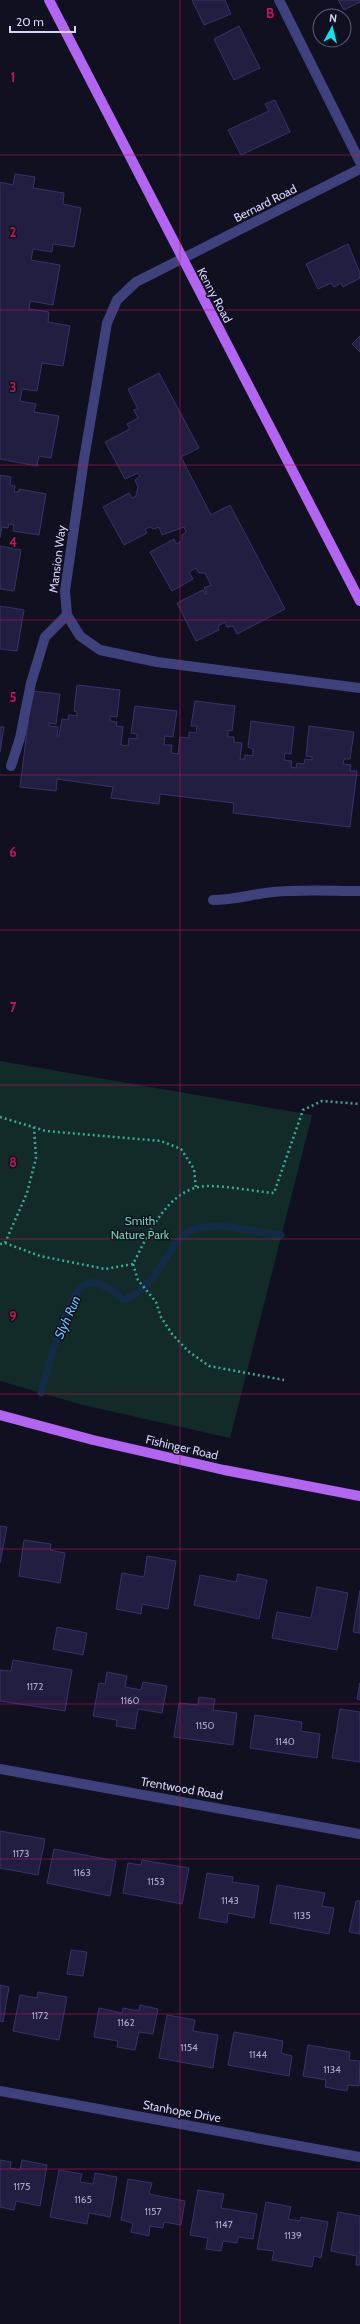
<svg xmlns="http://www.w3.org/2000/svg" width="360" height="2324" viewBox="0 0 360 2324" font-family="Cabin,sans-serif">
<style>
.green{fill:#132b28}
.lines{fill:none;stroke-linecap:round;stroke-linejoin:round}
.stream{stroke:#142b47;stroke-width:7}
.building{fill:#221e41;stroke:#39326a}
.path{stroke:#3aa99a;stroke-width:2.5;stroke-dasharray:2 3;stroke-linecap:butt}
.minor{stroke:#3f417c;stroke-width:10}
.major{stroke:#b265f1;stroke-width:10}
.grid{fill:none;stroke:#c2185b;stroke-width:1;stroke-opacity:0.55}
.labels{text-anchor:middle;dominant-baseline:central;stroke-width:3;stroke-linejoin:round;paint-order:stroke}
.number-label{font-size:10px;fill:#a9a6cc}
.street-label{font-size:12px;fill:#d6d4fb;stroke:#111021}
.park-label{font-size:12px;fill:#67d4b0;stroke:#111021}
.water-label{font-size:13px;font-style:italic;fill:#6cbef1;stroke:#111021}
.grid-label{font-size:13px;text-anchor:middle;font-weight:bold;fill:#c2185b;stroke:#111021;stroke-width:3;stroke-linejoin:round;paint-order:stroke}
</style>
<rect width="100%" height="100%" fill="#111021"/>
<path class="green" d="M0,1061L312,1115L230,1438L83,1405L0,1381Z"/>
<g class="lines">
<path class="stream" d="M41,1393C46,1375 67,1297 81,1287C84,1284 91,1283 95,1282L110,1289L123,1300C161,1288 167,1236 195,1229C223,1221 254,1233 281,1235"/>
</g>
<path class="building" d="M192,0H225L231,14L204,25Z
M338,0H360V2L344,10Z
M239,26L260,68L234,80L214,39Z
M275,100L290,132L241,155L228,130L269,111L265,104Z
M15,174L35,177L33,188L64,193L63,204L81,208L74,247L53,244L52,252L33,249L31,260L60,265L53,305L30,301L29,309L49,312L48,322L70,326L63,366L42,363L37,391L22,389L20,401L36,404L34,412L59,416L51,458L39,456L37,466L0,459V182L13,185Z
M348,244L360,273V278L343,287L341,283L334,287L331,283L318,289L306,264Z
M360,336V352L352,344Z
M159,373L199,448L181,457L211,515L230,505L285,609L237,634L233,626L227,627L225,622L218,626L219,630L196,641L177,603L203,590L205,594H207L204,588L211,585L205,573H199L196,568L189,572L193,579L172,591L150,552L174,539L176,544L182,541V535L186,532L184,527L162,535L159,527L154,529L150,527L145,529L147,533L124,545L103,507L129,493L132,498L136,496L138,487L135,480L140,476L138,473L125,479L105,442L130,429L127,424L138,418L134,410L138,409L128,389Z
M0,475L11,477L10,485L15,486L14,492H19V489L46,494L39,535L13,531L14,525L9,524L8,528L2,527L0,538Z
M0,546L21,550L14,591L0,589Z
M0,606L24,610L17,651L0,649Z
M77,685L120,690L117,717L110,716V721L117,722L116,726L123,727L121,745L128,746L129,738L137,739V734L131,733L135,706L177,711L173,737L165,736L164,745H172L171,753L178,754L180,737L189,738V732L196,733L197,726H191L195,701L235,706L232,731L228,730V737H234V742L242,743L240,759H245V755L253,756V749L248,747L251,721L294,727L291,754L285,753L284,760L292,761L291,767L296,768L297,763L304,764L305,759L312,760V757L306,756L309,726L354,732L350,759H344L343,764L351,765L350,771H357L350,827L233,813L234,803L160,794L159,804L111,798L113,787L57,779L56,791L20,787L32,691L60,694L56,724L49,723V726L58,727L57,736H59L62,719L68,720L69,715L77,716V712L74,711Z
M0,727H4L0,752Z
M0,1526L7,1527L0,1563Z
M24,1540L51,1544L50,1550L65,1553L60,1583L19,1576Z
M147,1556L176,1561L168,1609L142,1604L141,1614L116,1609L122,1573L144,1577Z
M238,1574L267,1580L259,1619L194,1605L200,1575L236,1582Z
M317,1587L348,1593L337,1650L272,1638L277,1612L311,1618Z
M360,1590V1633L353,1632Z
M57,1627L87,1633L83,1655L53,1649Z
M13,1660L72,1670L65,1711L0,1701V1670L11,1671Z
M107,1672L127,1676L125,1687L141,1690L143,1682L167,1686L162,1713L138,1709L135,1729L116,1726L117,1720L93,1716L99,1683L105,1684Z
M360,1683V1700L357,1699Z
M199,1697L215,1699L213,1710L237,1713L233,1745L174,1737L179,1703L198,1705Z
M340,1709L360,1712V1762L332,1758Z
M255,1715L302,1722L301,1731L320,1734L317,1758L250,1748Z
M0,1831L45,1839L38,1875L0,1868Z
M54,1849L116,1861L110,1896L47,1883Z
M142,1860L189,1868L182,1904L123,1893L128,1863L141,1865Z
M207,1873L233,1877L232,1882L259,1886L254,1918L228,1913L227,1923L199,1918Z
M277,1885L325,1893L322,1906L334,1908L329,1934L270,1923Z
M356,1901H360V1934L349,1932Z
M71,1950L87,1952L83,1976L67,1974Z
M0,1985L9,1987L3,2022L0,2021Z
M38,1992L67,1997L59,2040L13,2031L20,1995L37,1998Z
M140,2005L158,2009L153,2034L139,2032L135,2050L117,2047L118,2041L94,2037L99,2008L122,2013L123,2008L139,2011Z
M167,2015L195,2020L193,2031L218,2035L213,2068L159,2058Z
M234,2032L283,2041L281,2053L292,2056L289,2076L228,2065Z
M308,2045L350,2052L349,2060L360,2061L359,2086L348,2085L347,2091L325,2087L326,2080L303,2076Z
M0,2160L11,2162L10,2168L20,2170L22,2160L47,2165L40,2206L16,2201L14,2210L0,2207Z
M59,2170L82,2174L80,2182L93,2184L95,2173L117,2177L110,2217L89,2213L87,2224L50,2217Z
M128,2179L152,2183L149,2194L185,2201L181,2225L164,2222L163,2228L150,2226L149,2236L131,2232L133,2223L121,2220Z
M198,2190L224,2194L221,2208L257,2214L253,2239L238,2237L237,2243L223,2241L221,2251L206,2249L208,2238L190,2235Z
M266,2202L291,2207L288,2219L300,2221L301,2217L328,2222L321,2258L314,2256L312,2267L272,2260L274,2251L257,2249Z
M338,2212L360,2216V2265H356L357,2256L331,2251Z"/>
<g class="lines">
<path class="path" d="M0,1117L46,1131L161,1141L181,1149L194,1169L196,1189
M5,1243L40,1256L105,1269L133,1264C148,1235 168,1187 207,1186C229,1186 252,1191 274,1193L303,1110L322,1101L360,1104
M0,1244L5,1243L27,1193L36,1158L34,1127
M133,1264L138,1280L156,1302L161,1317L172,1334L188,1351L209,1366L284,1380"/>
<path class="minor" d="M279,0L360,162
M360,169L136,282L117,300L107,323L84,459L65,591L67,615L80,636L100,650L157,662L360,688
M11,766L20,738L31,683L45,637L67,615
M213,900C235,900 252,894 273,892C302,889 331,891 360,891
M0,1769L360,1834
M0,2091L360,2157"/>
<path class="major" d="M49,0L360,601
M0,1415L93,1440L224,1470L360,1496"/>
</g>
<path class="grid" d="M180,0V2324M0,155H360M0,310H360M0,465H360M0,620H360M0,775H360M0,930H360M0,1085H360M0,1239H360M0,1394H360M0,1549H360M0,1704H360M0,1859H360M0,2014H360M0,2169H360"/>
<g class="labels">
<g class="number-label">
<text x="35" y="1686">1172</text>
<text x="130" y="1700">1160</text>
<text x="205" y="1725">1150</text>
<text x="285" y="1741">1140</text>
<text x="21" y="1853">1173</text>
<text x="82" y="1872">1163</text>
<text x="156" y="1881">1153</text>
<text x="230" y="1900">1143</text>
<text x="302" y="1915">1135</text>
<text x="40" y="2015">1172</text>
<text x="126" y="2022">1162</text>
<text x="189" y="2047">1154</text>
<text x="258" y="2054">1144</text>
<text x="332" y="2069">1134</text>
<text x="22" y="2186">1175</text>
<text x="83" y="2199">1165</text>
<text x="153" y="2211">1157</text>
<text x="224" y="2224">1147</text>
<text x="293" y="2235">1139</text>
</g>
<g class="street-label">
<text transform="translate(265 203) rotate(-27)">Bernard Road</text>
<text transform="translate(215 295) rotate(62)">Kenny Road</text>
<text transform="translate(57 559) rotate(-83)">Mansion Way</text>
<text transform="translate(182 1447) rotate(13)">Fishinger Road</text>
<text transform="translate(182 1788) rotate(10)">Trentwood Road</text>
<text transform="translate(182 2111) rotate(10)">Stanhope Drive</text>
</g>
<g class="park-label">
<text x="140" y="1220">Smith<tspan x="140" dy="14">Nature Park</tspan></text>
</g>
<g class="water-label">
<text transform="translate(67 1317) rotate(-66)">Slyh Run</text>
</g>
</g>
<g class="grid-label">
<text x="270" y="18">B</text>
<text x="13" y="82">1</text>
<text x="13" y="237">2</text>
<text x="13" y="392">3</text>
<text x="13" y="547">4</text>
<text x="13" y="702">5</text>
<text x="13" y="857">6</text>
<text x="13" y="1012">7</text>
<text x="13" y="1167">8</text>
<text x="13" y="1321">9</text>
</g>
<g transform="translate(332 28) rotate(7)"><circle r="19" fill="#111021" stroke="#605e78"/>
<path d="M0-3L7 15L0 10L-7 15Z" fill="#15e1e6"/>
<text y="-6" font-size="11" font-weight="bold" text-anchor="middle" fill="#d6d4fb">N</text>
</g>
<path d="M10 26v6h65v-6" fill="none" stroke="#d6d4fb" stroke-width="2"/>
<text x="16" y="26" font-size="12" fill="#d6d4fb" stroke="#111021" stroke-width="3" paint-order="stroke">20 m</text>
</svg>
